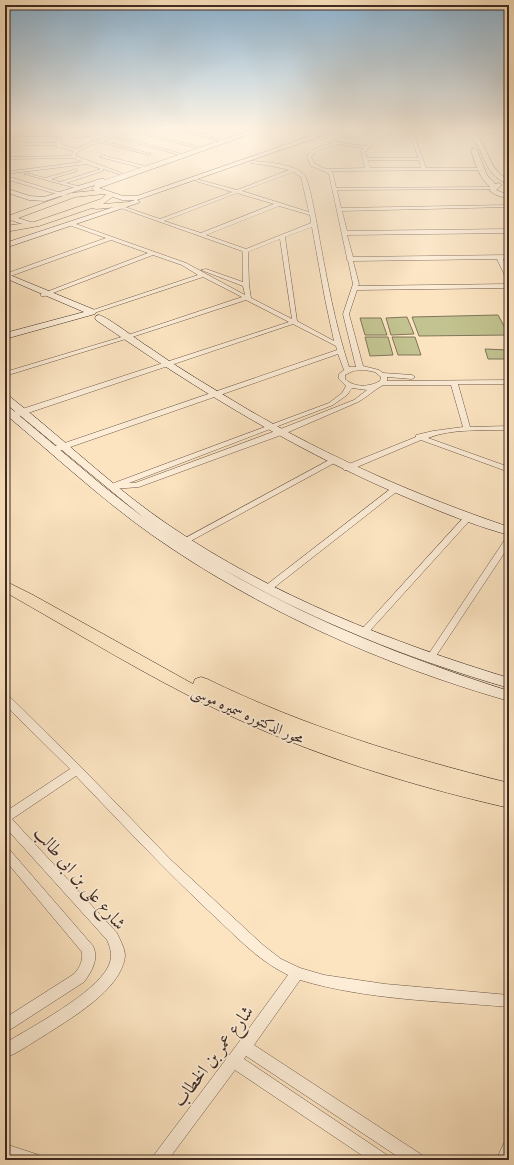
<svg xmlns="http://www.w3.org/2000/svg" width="514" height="1165" viewBox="0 0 514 1165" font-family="'IM FELL Great Primer',Amiri,serif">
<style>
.green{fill:#c2c390;stroke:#80765a}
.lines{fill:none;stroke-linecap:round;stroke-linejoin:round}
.street-casing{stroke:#6e584a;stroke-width:1}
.secondary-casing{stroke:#3e2a23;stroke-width:1}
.primary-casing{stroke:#3e2a23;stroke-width:1}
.street{fill:#fdedd7;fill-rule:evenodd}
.secondary{fill:#fdedd7;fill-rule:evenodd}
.primary{fill:#fce4c1;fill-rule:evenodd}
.labels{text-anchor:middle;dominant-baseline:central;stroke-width:3.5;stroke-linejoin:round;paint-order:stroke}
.street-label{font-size:15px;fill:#3e2a23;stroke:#fdedd7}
.near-street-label{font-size:18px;fill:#3e2a23;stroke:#fdedd7}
</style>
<rect width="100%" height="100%" fill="#fce4c1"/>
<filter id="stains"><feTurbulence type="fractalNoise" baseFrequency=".005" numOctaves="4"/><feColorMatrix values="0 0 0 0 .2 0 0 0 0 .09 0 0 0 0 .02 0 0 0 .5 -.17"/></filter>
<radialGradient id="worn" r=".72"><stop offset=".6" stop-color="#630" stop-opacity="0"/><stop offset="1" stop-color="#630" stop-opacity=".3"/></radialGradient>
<path class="green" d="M498,315L509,335L419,336L412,317Z
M407,317L414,334L391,335L386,318Z
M360,318H381L387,335H365Z
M365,337H388L393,355L370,356Z
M392,337H415L421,355H398Z
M485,349L509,350V359H488Z"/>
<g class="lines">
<g class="street-casing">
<path id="street" d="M104,129H111L89,136L78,137L5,136V134L78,135L89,134Z
M132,129H140L137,131L200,147L198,148L132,132L117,136L182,154L180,155L114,137L103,141L151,154L149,155L99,142C91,145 82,148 75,154L76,156L124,174L122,175L103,169V171L66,183L81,187V188L79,189L24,174L26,173L45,178L77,169V171L51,179L60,182L101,169L87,164L5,174V172L82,162L73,158L8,159L10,157L71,156V154L74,151L57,147V145H26L25,143H56L57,139L59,138L61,139V145L76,149L91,142Z
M173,129C183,129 192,134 202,134C209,135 216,129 224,129L208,136L223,140L221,141Z
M380,129H388L415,137L426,168H481L483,169L481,170L331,171L333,174L336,188L493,187L495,188L493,189L337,190L341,208L507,205L509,207L342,211L347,231L509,229V233L347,235L353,257L509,255V259H503L509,272V280L506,278L497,259L353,261L359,284L358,286L509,284V288L357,290L349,314L363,366L379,370L383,373L412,375L415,377L412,379L387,377V381L509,380V384H458L470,427L509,426V430C483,431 453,428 428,438L509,467V472L421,440L350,470H344L343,468L344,466L416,437V435L433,431L463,427L451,385H383C374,390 367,397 358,402L284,434L139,487L113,489L109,487L114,483L329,403L342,393L346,386L339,379V374L344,370L338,354L56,452H53L49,450L50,448L337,350L336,346L293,324L19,416H13V412L289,322L246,300L129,338L5,376V372L125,336L242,297L203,277L94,313H90V311L198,275L182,265L153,255L45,296H41V294L148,253L111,240L5,278V274L106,238L69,225V223H73L186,263L245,295L243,286L201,270L206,269L243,282V253L242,251L118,207L122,206L160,219L232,192L196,181V179L237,190L289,170L272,166L251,163L253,161C266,162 297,164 305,176C310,185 317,224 319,236C327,280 335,324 349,367H356L343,314L353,284L348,260L346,259L347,258L329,174L326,172L311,166L307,157C312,147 323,146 333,143L320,139V137L342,143L365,146L377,139L393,133ZM397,135L412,139L418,158H367L365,151L375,143ZM338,144L363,148L361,151L365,168L326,169L315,164L311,157L318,150ZM368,160H419L421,168H370ZM293,172L301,177L309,212L242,191ZM237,193L274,204L201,233L164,221ZM279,206L310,215L311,223L246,249L206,235ZM312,227L325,299L334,341L297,321L285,237ZM280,239L292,319L251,298L249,285L248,252ZM365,370L375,372L381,377L380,381C369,387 355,388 345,379V375L353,371ZM352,388L367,390L354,400L278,430L135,483H129L333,405L347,395Z
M102,155L144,166V167L142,168L100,157Z
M5,177L13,178L71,196L67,197L5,179Z
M331,459H337L338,461L187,543H181L180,541Z
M393,487H396L400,489L271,590H265L263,588L265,586Z
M465,516H468L472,518L367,634H361L359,632L361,630Z
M509,537V546L434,659H428L426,657L428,655L506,538Z
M5,695L9,696L81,767L171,860L263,945L281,959L300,968L324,975L385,984L509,995V1007C440,1001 367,1000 300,980L254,1045L422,1155L425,1160H403L246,1056L244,1059L387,1155L390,1160H369L235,1070L168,1160H151L154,1155L239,1042L288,975C257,960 237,937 213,915C165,870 121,823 76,776L12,819L117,933C120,940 125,948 125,956C122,990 68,1020 42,1037C30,1044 18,1053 5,1058V1043C32,1027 94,994 108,967C113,957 111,949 107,940L5,827V812L70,769L5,705Z
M5,847L9,849L93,946C99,959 92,971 84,982L5,1033V1018L74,974C80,967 83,961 82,952L5,860Z
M509,1140V1160H496L504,1143Z
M5,1144L39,1155L42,1160H5Z"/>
</g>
<g class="secondary-casing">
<path id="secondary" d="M254,129H264L99,188L123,196H137L331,129H341L137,200L140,202L138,203L5,248V243L135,200H122L93,190L92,189L95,185L45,201L29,200L5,192V188L30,196L44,197L100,179H104L105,180Z
M462,129L509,130V134L471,131C490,144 486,169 509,180V184C486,177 486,157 474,140C471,136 466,133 462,129Z
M474,148L477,150L487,175L495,184L499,183L502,185L496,190L509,195V199L496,195L490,191V187C479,178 475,163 471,150Z
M5,214L34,223L35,225L31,227L5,218Z
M5,273L95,310L96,312L95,314L5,339V333L84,312L5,278Z
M99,315C110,318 138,341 150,348C181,370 214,389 247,409C330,458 418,496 509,527V535C479,527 449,515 420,503C304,456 199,391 96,320L95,318L96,316Z
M5,395L9,396L24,408C72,447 118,491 170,526C273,596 391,642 509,678V688C409,659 311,620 221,568C312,621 409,659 509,691V701C383,665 259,610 152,535C100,498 54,455 5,414V406L9,407L103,486L144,518L5,403Z"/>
</g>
<g class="primary-casing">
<path id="primary" d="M101,190H104V194L75,197L5,223V217L71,193Z
M108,193H114L115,195L103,204L129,202L133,204L129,206L96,209L92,208L39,226L5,232V226L34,222L101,199Z
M5,581L33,595L193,684L195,679L201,677L207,679C306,727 402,756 509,783V808C409,785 312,755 220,711C146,676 76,632 5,592Z"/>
</g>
<use href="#street" class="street"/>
<use href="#secondary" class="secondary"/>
<use href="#primary" class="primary"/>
</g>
<linearGradient id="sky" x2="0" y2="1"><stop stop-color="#8db7d7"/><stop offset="0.44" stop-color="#fef3e3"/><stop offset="1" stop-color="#fef3e3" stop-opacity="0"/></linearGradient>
<rect width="514" height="292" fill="url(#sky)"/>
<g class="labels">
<g class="street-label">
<text transform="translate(248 715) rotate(24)">محور الدكتوره سميره موسى</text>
</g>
<g class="near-street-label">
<text transform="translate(80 878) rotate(49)">شارع على بن ابى طالب</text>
<text transform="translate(213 1056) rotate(-53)">شارع عمر بن الخطاب</text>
</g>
</g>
<rect width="514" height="1165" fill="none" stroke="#fce4c1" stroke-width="20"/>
<rect x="6" y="6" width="502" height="1153" fill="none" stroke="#3e2a23" stroke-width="2"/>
<rect x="10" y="10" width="494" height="1145" fill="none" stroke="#3e2a23"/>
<rect width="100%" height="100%" filter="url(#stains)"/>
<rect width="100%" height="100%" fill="url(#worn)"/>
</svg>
